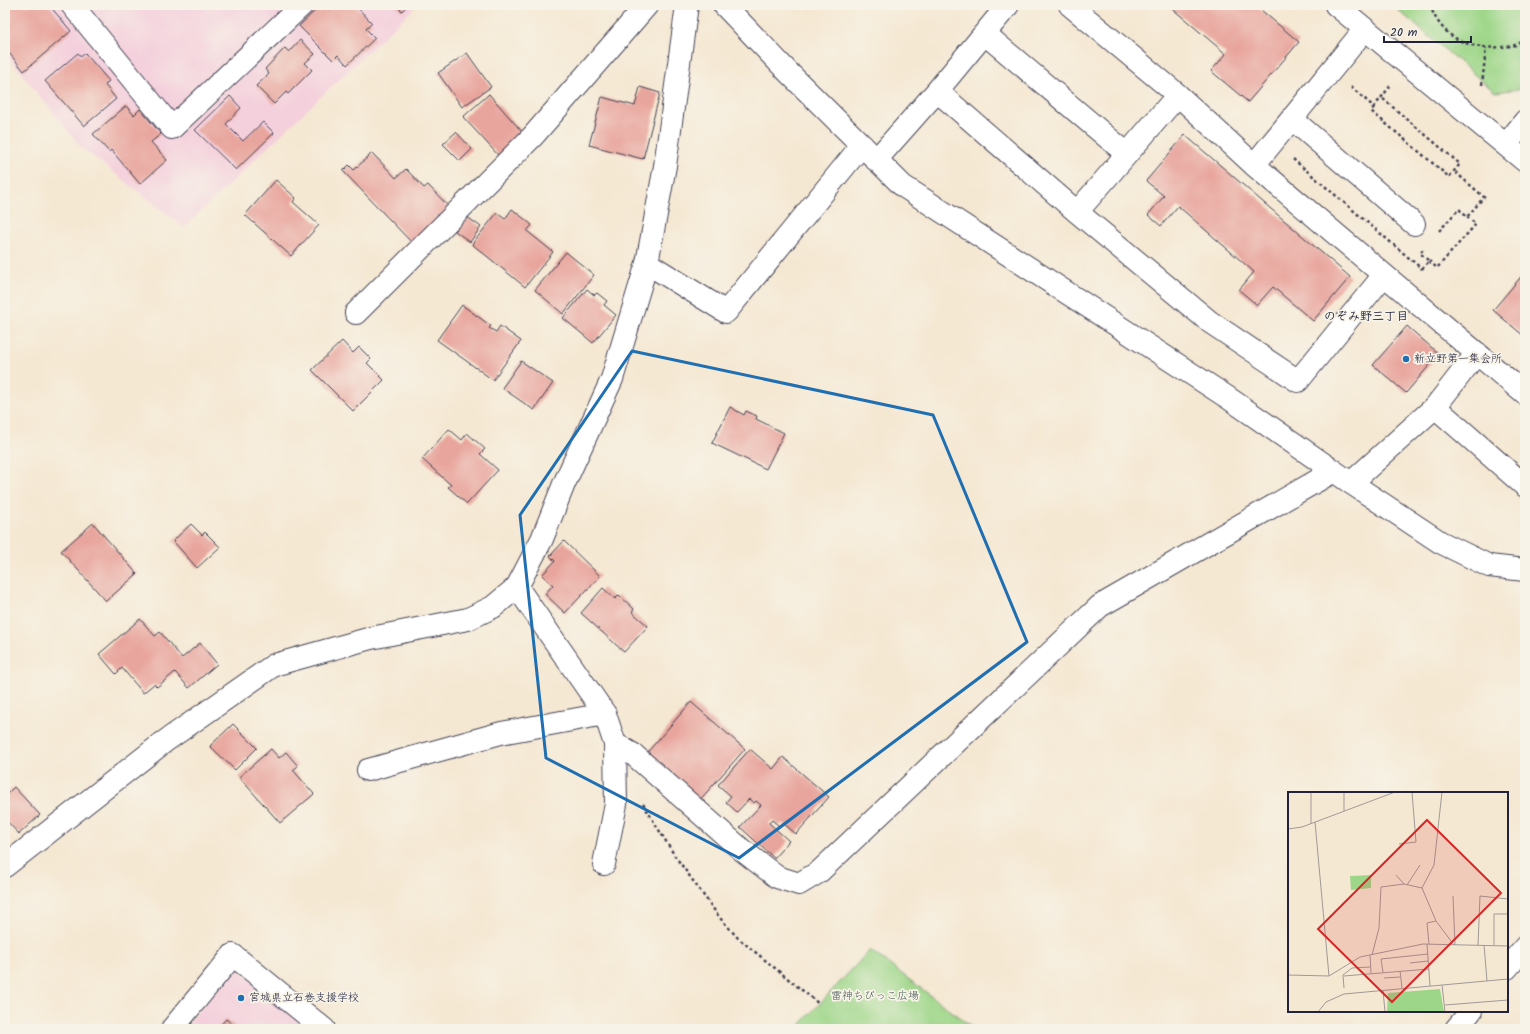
<svg xmlns="http://www.w3.org/2000/svg" width="1530" height="1034" viewBox="0 0 1530 1034" font-family="Kalam,'Klee One',sans-serif">
<style>
.built{fill:#f4cfdc}
.green{fill:#9ed689;stroke:#607c62}
.building{fill:#e8a59d}
.lines{fill:none;stroke-linecap:round;stroke-linejoin:round}
.minor-casing{stroke:#424052;stroke-width:24}
.path{stroke:#424052;stroke-width:2.5;stroke-dasharray:3 3;stroke-linecap:butt}
.minor{stroke:#fff;stroke-width:22}
.marked{fill:none;stroke:#1f6fb2;stroke-width:3;stroke-linejoin:round}
.poi-dot{fill:#1f6fb2;stroke:#f7f3e8;stroke-width:1.5}
.labels{text-anchor:middle;dominant-baseline:central;stroke-width:3.5;stroke-linejoin:round;paint-order:stroke}
.poi-label{font-size:11px;fill:#22223b;stroke:#f7f3e8;text-anchor:start}
.park-label{font-size:11px;fill:#475852;stroke:#f7f3e8}
.neighbourhood-label{font-size:12px;font-weight:bold;fill:#22223b;stroke:#f7f3e8}
.inset-road{fill:none;stroke:#a19996;stroke-width:1}
.view{fill:#d62828;fill-opacity:0.15;stroke:#d62828;stroke-width:2}
.inset-edge{fill:none;stroke:#22223b;stroke-width:2}
</style>
<rect width="100%" height="100%" fill="#f7f3e8"/>
<filter id="ink" filterUnits="userSpaceOnUse"><feTurbulence type="fractalNoise" baseFrequency=".025" numOctaves="2"/><feDisplacementMap in="SourceGraphic" scale="8" xChannelSelector="R" yChannelSelector="G"/><feConvolveMatrix kernelMatrix="1 2 1 2 8 2 1 2 1" color-interpolation-filters="sRGB"/></filter>
<filter id="wash" filterUnits="userSpaceOnUse"><feTurbulence type="fractalNoise" baseFrequency=".012" numOctaves="4" result="noise"/><feDisplacementMap in="SourceGraphic" scale="16" xChannelSelector="R" yChannelSelector="G"/><feGaussianBlur stdDeviation="0.9" result="paint"/><feColorMatrix in="noise" values="0 0 0 0 0 0 0 0 0 0 0 0 0 0 0 0 0 1.4 0 .05"/><feComposite in="paint" operator="in"/></filter>
<g filter="url(#wash)">
<rect width="100%" height="100%" fill="#f5e8d3"/>
<path class="built" d="M5,5H417L184,227L81,147L5,53Z
M235,966L311,1029H184Z"/>
<path class="green" d="M1392,5H1525V83L1520,89L1495,92Z
M870,950L975,1029H796Z"/>
<g id="blocks">
<path class="building" d="M13,5H49L71,31L24,71L5,48V12Z
M321,5H326L330,10L335,5H355L372,23L366,29L375,38L347,65L338,55L333,60L299,26Z
M396,5H408L402,11Z
M1168,5H1255L1299,42L1248,102L1211,71L1226,54Z
M300,40L315,54L305,63L312,70L288,94L286,92L274,104L256,86L269,74L265,69L285,48L289,52Z
M78,53L81,57L85,53L109,81L105,85L116,99L84,126L45,81Z
M467,53L491,87L462,107L438,73Z
M640,87L660,93L643,159L589,145L602,97L635,106Z
M489,94L524,134L499,156L463,117Z
M230,96L241,108L226,124L243,141L263,122L274,133L236,170L195,130Z
M126,106L134,115L140,109L161,134L151,142L167,160L140,184L111,150L109,152L93,134Z
M456,132L472,149L460,161L443,144Z
M1185,135L1350,277L1313,321L1273,287L1257,305L1239,290L1254,272L1178,206L1161,226L1148,215L1164,196L1146,181Z
M372,153L396,178L406,169L424,188L428,185L450,208L413,244L343,171L349,165L354,170Z
M276,180L296,198L293,202L319,225L291,256L245,215Z
M512,209L532,225L527,231L553,252L525,287L472,244L497,213L505,219Z
M466,216L481,227L470,242L455,231Z
M566,252L594,275L563,314L535,290Z
M1525,272V337L1493,310Z
M587,289L594,295L597,293L607,301L604,305L616,315L593,343L563,318Z
M462,305L491,326L489,328L496,332L500,326L521,341L493,380L437,340Z
M1407,326L1439,354L1406,393L1373,365Z
M342,341L353,353L359,347L371,359L367,363L384,380L353,411L312,370Z
M521,361L553,383L534,410L502,388Z
M730,407L744,415L746,411L757,416L756,419L784,433L766,469L712,443Z
M449,429L462,440L467,433L485,449L480,454L498,470L467,504L448,487L451,485L422,459Z
M93,523L137,574L106,601L61,551Z
M191,524L202,535L205,532L220,547L197,568L173,541Z
M564,541L600,576L565,613L545,594L553,585L542,575L555,561L550,556Z
M603,588L615,599L619,595L634,609L632,612L648,626L624,652L581,613Z
M140,619L155,636L160,632L182,658L200,643L217,664L189,688L175,672L157,687L154,684L143,693L122,668L116,674L99,654Z
M691,702L745,749L698,802L645,755Z
M233,724L257,748L235,770L210,746Z
M271,749L279,758L286,752L298,766L293,770L314,794L280,823L239,777Z
M750,749L773,769L783,757L829,797L796,834L783,823L779,826L772,820L769,823L789,841L774,858L740,827L761,805L756,801L754,803L749,799L737,812L726,802L731,796L718,785Z
M14,787L40,815L19,834L5,819V796Z
M226,1019L238,1029H217Z"/>
</g>
</g>
<g filter="url(#ink)">
<use href="#blocks" fill-opacity="0" stroke="#424052" stroke-width="1"/>
<g class="lines">
<g class="minor-casing">
<path id="minor" d="M72,5L172,128L302,5
M724,5L789,73L903,186L1227,397L1351,483L1440,542L1489,566L1525,570
M1070,5L1178,95L1254,165L1525,394
M1336,5L1525,161
M985,34L1127,154
M937,91L1077,212L1210,322L1298,381L1384,275
M1292,119L1414,224
M1506,145L1525,121
M876,160L937,91L1008,5
M1254,165L1365,29
M1077,212L1178,95
M647,263L726,312L862,145
M356,313L533,136L647,5
M1435,407L1525,486
M1351,483L1435,407L1477,353
M517,587L605,714L615,744L634,755L742,850L777,877L799,884L819,872L1100,606L1334,471
M368,770L501,733L605,714
M604,864L616,804L615,744
M5,866L164,742L274,665L371,638L468,619L493,607L517,587L542,539L564,484L612,379L647,263L665,166L687,5
M1507,968L1525,947
M172,1029L233,955L324,1029
M1456,1029L1471,1011"/>
</g>
<path class="path" d="M1430,5C1441,38 1469,50 1502,47C1511,46 1518,46 1525,39
M1482,85L1486,48
M1351,87L1374,107L1391,85
M1374,107L1371,111L1449,177L1460,164L1382,98
M1293,159L1422,269
M1439,231L1459,209L1467,217L1484,197L1454,171
M1429,261L1437,268L1476,224L1467,217
M1422,269L1429,261L1420,253L1424,248
M643,804L675,856L720,918L738,938L819,1004"/>
<use href="#minor" class="minor"/>
</g>
</g>
<path class="marked" d="M632,351L933,415L1027,642L739,858L546,758L520,515Z"/>
<g class="poi-dot">
<circle cx="1406" cy="359" r="4"/>
<circle cx="241" cy="998" r="4"/>
</g>
<g class="labels">
<g class="poi-label">
<text x="1414" y="359">新立野第一集会所</text>
<text x="249" y="998">宮城県立石巻支援学校</text>
</g>
<g class="park-label">
<text x="875" y="996">雷神ちびっこ広場</text>
</g>
<g class="neighbourhood-label">
<text x="1366" y="316">のぞみ野三丁目</text>
</g>
</g>
<g transform="translate(1288 792)">
<rect width="220" height="220" fill="#f5e8d3"/>
<path d="M83,83V96L63,98L62,84ZM152,197L156,220H99L100,201Z" fill="#9ed689"/>
<path class="inset-road" d="M56,0V19M154,0L146,73L134,96L148,129L166,153M27,30L41,184M23,32V0M0,37L14,35L107,0M111,52L128,50L124,0M108,83L116,92M119,93L132,73M165,104L167,153M139,152L142,194M141,152L139,131L148,129M190,153L192,104L220,107M196,153L199,189M206,153V122H220M82,163L83,181M84,163L91,136L93,95L116,92L134,96M122,171L140,169M112,179L114,196M95,180L93,167L140,162M0,183L41,184L72,165L135,152L220,154M56,184L141,177M96,186L112,185M154,193L157,220M56,196L55,183L64,176L82,175M95,198L97,220M157,213L220,208M30,220L38,210L56,202L220,187"/>
<path class="view" d="M139,28L213,101L104,210L30,137Z"/>
<rect width="220" height="220" class="inset-edge"/>
</g>
<rect width="1530" height="1034" fill="none" stroke="#f7f3e8" stroke-width="20"/>
<path d="M1384 36v6h87v-6" fill="none" stroke="#22223b" stroke-width="2"/>
<text x="1390" y="36" font-size="12" fill="#22223b" stroke="#f7f3e8" stroke-width="3" paint-order="stroke">20 m</text>
</svg>
